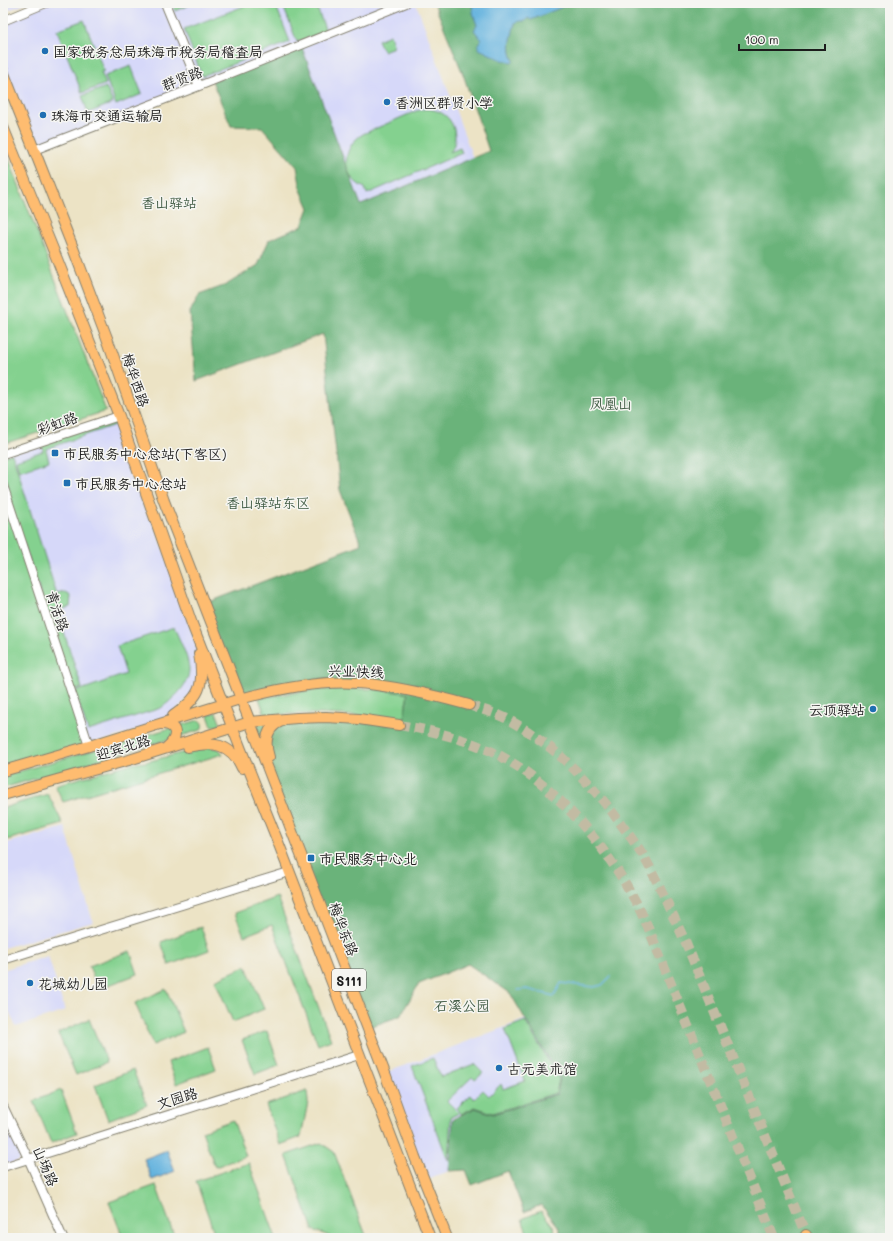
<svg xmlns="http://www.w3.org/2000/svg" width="893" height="1241" viewBox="0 0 893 1241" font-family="Mali,'LXGW WenKai TC',sans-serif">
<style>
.built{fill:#d6d8f9}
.green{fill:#84d18f;stroke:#507656}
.forest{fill:#6bb37a;stroke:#44684b}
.water{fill:#63b2de;stroke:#40677d}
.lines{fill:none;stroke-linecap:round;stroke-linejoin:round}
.stream{stroke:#63b2de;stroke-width:1.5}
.major-tunnel{stroke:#c2bba3;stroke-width:10;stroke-dasharray:10 5;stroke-linecap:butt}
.minor-casing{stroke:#848070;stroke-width:10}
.major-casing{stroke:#848070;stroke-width:12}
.minor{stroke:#fff;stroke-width:8}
.major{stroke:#febc70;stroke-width:10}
.poi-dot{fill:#1f6fb2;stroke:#f6f6f2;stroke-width:1.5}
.labels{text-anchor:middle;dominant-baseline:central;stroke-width:3;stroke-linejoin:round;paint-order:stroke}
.shield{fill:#f6f6f2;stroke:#5d5d5c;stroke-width:1}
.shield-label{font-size:13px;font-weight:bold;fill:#1c1c1c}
.poi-label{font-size:14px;fill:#1c1c1c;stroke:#f6f6f2;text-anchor:start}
.street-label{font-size:14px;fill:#1c1c1c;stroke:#f6f6f2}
.park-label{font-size:14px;fill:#405b44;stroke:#f6f6f2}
</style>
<rect width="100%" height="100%" fill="#f6f6f2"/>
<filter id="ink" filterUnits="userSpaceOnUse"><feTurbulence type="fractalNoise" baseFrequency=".025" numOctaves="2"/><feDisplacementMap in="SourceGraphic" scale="8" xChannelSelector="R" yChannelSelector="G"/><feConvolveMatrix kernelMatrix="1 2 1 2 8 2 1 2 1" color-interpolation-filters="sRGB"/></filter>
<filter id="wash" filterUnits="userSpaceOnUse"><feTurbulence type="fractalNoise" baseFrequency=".012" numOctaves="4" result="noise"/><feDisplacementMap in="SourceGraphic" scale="16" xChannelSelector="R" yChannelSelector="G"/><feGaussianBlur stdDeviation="0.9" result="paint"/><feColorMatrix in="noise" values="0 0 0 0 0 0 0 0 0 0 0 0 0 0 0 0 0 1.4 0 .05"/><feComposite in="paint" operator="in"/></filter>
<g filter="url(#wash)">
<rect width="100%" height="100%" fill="#ece3c5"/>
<path class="built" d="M3,3H28L3,12Z
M49,3H416L473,158L361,205L301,45L34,150L3,70V21Z
M118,416L199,653L201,683L165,722L89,745L3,485V455Z
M65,827L93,922L3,948V844Z
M48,956L65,1011L16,1027L3,997V970Z
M526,1019L560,1078L557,1094L493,1114L475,1108L453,1118L449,1171L424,1181L385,1073Z
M3,1106L23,1148L19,1161L3,1166Z"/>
<path class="green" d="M172,3H194L175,11Z
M252,3H275L290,42L202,76L184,29Z
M282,3H315L326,31L297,42Z
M84,20L104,71L101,72L106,84L82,93L57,30Z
M390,35L394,47L383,51L378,40Z
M131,66L142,94L116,105L105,76Z
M106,87L113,103L88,113L82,96Z
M425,109C442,109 454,119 455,136C455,142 454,147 450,152L460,148L462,153L367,194L365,188C340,177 341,147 363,134L416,111Z
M3,144L106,411L3,444Z
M118,417L120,423L46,449L49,461L19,471L16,460L43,451L41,443Z
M12,453L57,595L66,593L71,596L70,607L57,611L82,688L73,691L3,481V456Z
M3,486L89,746L3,770Z
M174,627C179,639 188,656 189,668C190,685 173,699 161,708L88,731L75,692L126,674L117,646Z
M346,689H374L408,694L404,720C357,715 312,712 265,715L259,698L315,690Z
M216,712L221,725L212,727L208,715Z
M199,720C203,723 203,726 201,730L3,788V776Z
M205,747L219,749L223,754L63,802L55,785L130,764L146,762Z
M48,794L63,824L3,841V808Z
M277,897L331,1040L318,1045L272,925L244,936L235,913Z
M201,927L209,950L169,965L161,942Z
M130,951L138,974L98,989L89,966Z
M246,966L264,1009L233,1022L215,980Z
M166,989L184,1032L153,1045L135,1003Z
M89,1019L107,1062L76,1075L58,1033Z
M525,1021L559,1079L556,1093L493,1113L475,1107L461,1114L457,1108L470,1095L474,1099L483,1090L489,1096L501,1084L503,1089L525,1081L505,1029Z
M267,1031L279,1065L255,1074L242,1040Z
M208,1047L216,1069L176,1084L168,1062Z
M433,1058L441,1077L474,1064L483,1073L475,1080L472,1077L447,1101L459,1113L451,1117L448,1160L412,1066Z
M133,1070L147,1105L108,1120L95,1085Z
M61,1090L77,1133L51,1143L34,1101Z
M307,1091L308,1102L301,1137L280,1145L266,1105Z
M233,1120L246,1156L215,1167L202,1131Z
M321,1143L334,1152L367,1238H330L329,1236L313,1230L286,1155Z
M249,1163L276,1238H216L196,1181Z
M156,1185L175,1238H123L109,1202Z
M541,1211L554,1227L555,1232L545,1238H529L522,1219Z"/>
<path class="forest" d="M434,3H890V1238H562L558,1226L541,1205L524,1212L508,1171L472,1185L466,1170L449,1171L453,1119L475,1108L493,1114L557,1094L560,1078L510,993L468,964L419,984L400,1016L367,1028L250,722L310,717L399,725L404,719L408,694L357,683L240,698L204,604L361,544L340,490L323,334L196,381L190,312L199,295L226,285L258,265L269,240L302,226L309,208L301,190L297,167L262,127L231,126L212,81L301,45L361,205L489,151L463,74Z"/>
<path class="water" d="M476,3H572L531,20L528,18L525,21H520L515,23C512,36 507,48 514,61L511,62L502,60L479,49L478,44L481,39L474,30L477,25L474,17L472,7Z
M167,1150L175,1171L152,1180L144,1159Z"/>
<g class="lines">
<path class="stream" d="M518,990L527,989L554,996L561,983L594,987L602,985L611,976"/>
</g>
</g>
<g filter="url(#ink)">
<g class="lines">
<path class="major-tunnel" d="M469,705C482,710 497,713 509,720C551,743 583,775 613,813C623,827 634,841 643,855C659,883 672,914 686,943L806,1235
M399,725C429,730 458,737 486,749C545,774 603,841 633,897C639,907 643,917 648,927L774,1238"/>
<g class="minor-casing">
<path id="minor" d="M165,3L199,86
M3,21L46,3
M34,150L199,86L406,3
M3,454L119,416
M3,485L89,746
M3,960L289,872
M3,1106L27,1156L63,1238
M3,1167L359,1055"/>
</g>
<g class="major-casing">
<path id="major" d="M3,71L73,248L107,338L164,501L250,722L386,1076L415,1157L447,1238
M3,127L57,259L119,416L192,624L242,752L280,847L430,1238
M173,716C200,697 205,686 199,654
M161,724C179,724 178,738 167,747
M188,747C212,741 231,743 242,768
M269,757C264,741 266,727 282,721
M3,771L89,746L240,699C277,689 320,680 358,683C396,686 433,695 469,705
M3,795L129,760L250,722L297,718L326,717L359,719L399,725
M806,1235L807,1238"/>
</g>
<use href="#minor" class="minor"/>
<use href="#major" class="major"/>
</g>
</g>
<g class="poi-dot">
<circle cx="45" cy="51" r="4"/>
<circle cx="387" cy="102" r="4"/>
<circle cx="43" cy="115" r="4"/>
<rect x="51" y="449" width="8" height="8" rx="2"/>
<rect x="63" y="479" width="8" height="8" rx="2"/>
<circle cx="873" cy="709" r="4"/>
<rect x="307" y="854" width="8" height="8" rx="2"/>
<circle cx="30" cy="983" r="4"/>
<circle cx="499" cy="1068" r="4"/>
</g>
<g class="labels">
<rect class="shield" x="332" y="969" width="34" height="22" rx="3"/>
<g class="shield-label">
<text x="349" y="980">S111</text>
</g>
<g class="poi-label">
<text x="53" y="51">国家税务总局珠海市税务局稽查局</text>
<text x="395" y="102">香洲区群贤小学</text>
<text x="51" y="115">珠海市交通运输局</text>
<text x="63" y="453">市民服务中心总站(下客区)</text>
<text x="75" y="483">市民服务中心总站</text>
<text x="865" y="709" text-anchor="end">云顶驿站</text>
<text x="319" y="858">市民服务中心北</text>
<text x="38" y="983">花城幼儿园</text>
<text x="507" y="1068">古元美术馆</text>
</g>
<g class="street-label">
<text transform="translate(182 78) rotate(-21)">群贤路</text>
<text transform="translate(136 380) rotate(71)">梅华西路</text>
<text transform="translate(57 423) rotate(-19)">彩虹路</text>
<text transform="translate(58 611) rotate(72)">青活路</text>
<text transform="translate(356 671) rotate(2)">兴业快线</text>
<text transform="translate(123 747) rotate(-17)">迎宾北路</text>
<text transform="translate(344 929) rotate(69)">梅华东路</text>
<text transform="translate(177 1098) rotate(-17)">文园路</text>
<text transform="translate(46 1166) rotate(66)">山场路</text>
</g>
<g class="park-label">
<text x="169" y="202">香山驿站</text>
<text x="611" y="403">凤凰山</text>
<text x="268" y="502">香山驿站东区</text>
<text x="462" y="1005">石溪公园</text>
</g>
</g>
<rect width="893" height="1241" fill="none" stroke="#f6f6f2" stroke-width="16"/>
<path d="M739 44v6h86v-6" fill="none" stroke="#1c1c1c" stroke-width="2"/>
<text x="745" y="44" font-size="12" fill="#1c1c1c" stroke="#f6f6f2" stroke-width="3" paint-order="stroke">100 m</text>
</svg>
